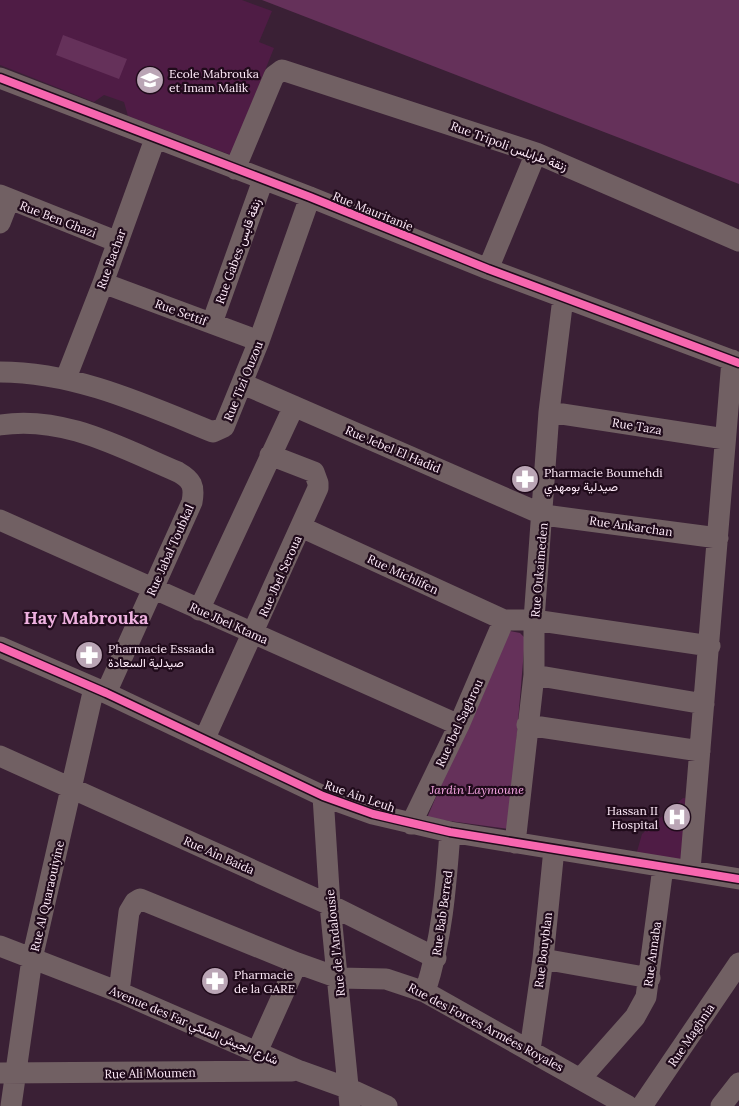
<svg xmlns="http://www.w3.org/2000/svg" width="739" height="1106" viewBox="0 0 739 1106" font-family="Lora,Vazirmatn,serif">
<style>
.built{fill:#4f1c45}
.green{fill:#65315a}
.lines{fill:none;stroke-linecap:round;stroke-linejoin:round}
.minor{stroke:#716063;stroke-width:21}
.cycleway-casing{stroke:#200b1b;stroke-width:11}
.cycleway{stroke:#f766af;stroke-width:8}
.labels{text-anchor:middle;dominant-baseline:central;stroke-width:4.5;stroke-linejoin:round;paint-order:stroke}
.poi-label{font-size:12px;fill:#ffecfa;stroke:#200b1b;text-anchor:start}
.street-label{font-size:12px;fill:#ffecfa;stroke:#200b1b}
.park-label{font-size:12px;font-style:italic;fill:#f8a7e5;stroke:#200b1b}
.district-label{font-size:18px;font-weight:bold;fill:#eeb1df;stroke:#200b1b}
</style>
<rect width="100%" height="100%" fill="#3a2035"/>
<path class="built" d="M0,0H242L272,11L259,42L274,48L231,155L128,116L124,102L104,95L94,102L0,65Z
M683,798L694,799L688,863L636,855L642,834Z"/>
<path class="green" d="M262,0H739V184Z
M63,35L127,59L119,79L56,55Z
M510,631L520,633L525,638L509,829L427,818L502,641Z"/>
<g class="lines">
<path class="minor" d="M0,78L310,197L488,269L739,363
M235,169L274,76L282,70L536,153L739,241
M0,195L118,242
M0,223L9,200
M488,269L536,153
M103,283L259,341
M212,323L263,180
M0,372C75,372 144,404 213,432L224,427L259,341L310,197
M66,378L103,283L155,139
M243,384L544,515L718,538
M549,412L725,439
M0,425C64,415 121,448 178,472C192,480 195,486 192,502L106,693
M0,520L459,725
M301,527L504,620H534L710,646
M199,610L294,406
M0,647L106,693L323,796L373,814L450,832L739,879
M534,675L704,704
M527,725L700,751
M204,740L318,488V483L314,472L270,455
M0,756L330,905L436,958
M323,796L330,905L350,1106
M411,824L459,725L504,620
M515,843L534,675V620L549,412L563,298
M690,870L732,360
M0,946L119,992L300,1071L350,1089L387,1106
M543,959L650,978
M119,992L129,912L135,902L140,899L297,963L339,978L386,979L425,992L628,1106
M425,992C442,940 446,887 450,832
M530,1050L543,959L554,849
M257,1052L297,963
M0,1073L292,1071
M581,1078L635,1017L646,997L663,867
M11,1106L32,959L94,688
M642,1106L739,963
M721,1106L739,1083"/>
<g class="cycleway-casing">
<path id="cycleway" d="M0,78L310,197L488,269L739,363
M0,647L106,693L323,796L373,814L450,832L739,879"/>
</g>
<use href="#cycleway" class="cycleway"/>
</g>
<defs>
<g id="school-disc" transform="scale(1.4375)"><circle r="9.5" fill="#baa5b5" stroke="#200b1b"/><path d="M0-5L7-2L0 1L-7-2ZM-4 1L0 2.5L4 1V4Q0 6-4 4Z" fill="#fff"/></g>
<g id="pharmacy-disc" transform="scale(1.4375)"><circle r="9.5" fill="#baa5b5" stroke="#200b1b"/><path d="M-2-6h4v4h4v4h-4v4h-4v-4h-4v-4h4Z" fill="#fff"/></g>
<g id="hospital-disc" transform="scale(1.4375)"><circle r="9.5" fill="#baa5b5" stroke="#200b1b"/><path d="M-5-5h3v3.5h4V-5h3V5h-3V1.5h-4V5h-3Z" fill="#fff"/></g>
</defs>
<g fill-rule="evenodd">
<use href="#school-disc" x="150" y="80"/>
<use href="#pharmacy-disc" x="525" y="479"/>
<use href="#pharmacy-disc" x="89" y="655"/>
<use href="#hospital-disc" x="677" y="817"/>
<use href="#pharmacy-disc" x="215" y="981"/>
</g>
<g class="labels">
<g class="poi-label">
<text x="169" y="73">Ecole Mabrouka<tspan x="169" dy="14">et Imam Malik</tspan></text>
<text x="544" y="472">Pharmacie Boumehdi<tspan x="544" dy="14">صيدلية بومهدي</tspan></text>
<text x="108" y="648">Pharmacie Essaada<tspan x="108" dy="14">صيدلية السعادة</tspan></text>
<text x="658" y="810" text-anchor="end">Hassan II<tspan x="658" dy="14">Hospital</tspan></text>
<text x="234" y="974">Pharmacie<tspan x="234" dy="14">de la GARE</tspan></text>
</g>
<g class="street-label">
<text transform="translate(509 146) rotate(20)">Rue Tripoli زنقة طرابلس</text>
<text transform="translate(373 211) rotate(22)">Rue Mauritanie</text>
<text transform="translate(58 219) rotate(21)">Rue Ben Ghazi</text>
<text transform="translate(238 251) rotate(-70)">Rue Gabes زنقة قابس</text>
<text transform="translate(111 259) rotate(-70)">Rue Bachar</text>
<text transform="translate(181 312) rotate(20)">Rue Settif</text>
<text transform="translate(243 381) rotate(-68)">Rue Tizi Ouzou</text>
<text transform="translate(637 426) rotate(9)">Rue Taza</text>
<text transform="translate(393 449) rotate(23)">Rue Jebel El Hadid</text>
<text transform="translate(631 526) rotate(8)">Rue Ankarchan</text>
<text transform="translate(170 550) rotate(-66)">Rue Jabal Toubkal</text>
<text transform="translate(539 570) rotate(-85)">Rue Oukaimeden</text>
<text transform="translate(403 574) rotate(25)">Rue Michlifen</text>
<text transform="translate(280 576) rotate(-66)">Rue Jbel Seroua</text>
<text transform="translate(229 623) rotate(24)">Rue Jbel Ktama</text>
<text transform="translate(459 723) rotate(-65)">Rue Jbel Saghrou</text>
<text transform="translate(360 796) rotate(19)">Rue Ain Leuh</text>
<text transform="translate(219 855) rotate(24)">Rue Ain Baida</text>
<text transform="translate(47 896) rotate(-77)">Rue Al Quaraouiyine</text>
<text transform="translate(442 913) rotate(-82)">Rue Bab Berred</text>
<text transform="translate(335 943) rotate(-96)">Rue de l'Andalousie</text>
<text transform="translate(543 950) rotate(-83)">Rue Bouyblan</text>
<text transform="translate(652 954) rotate(-82)">Rue Annaba</text>
<text transform="translate(194 1025) rotate(23)">Avenue des Far شارع الجيش الملكي</text>
<text transform="translate(486 1027) rotate(28)">Rue des Forces Armées Royales</text>
<text transform="translate(691 1035) rotate(-56)">Rue Maghnia</text>
<text transform="translate(150 1073) rotate(-1)">Rue Ali Moumen</text>
</g>
<g class="park-label">
<text x="477" y="789">Jardin Laymoune</text>
</g>
<g class="district-label">
<text x="86" y="617">Hay Mabrouka</text>
</g>
</g>
</svg>
